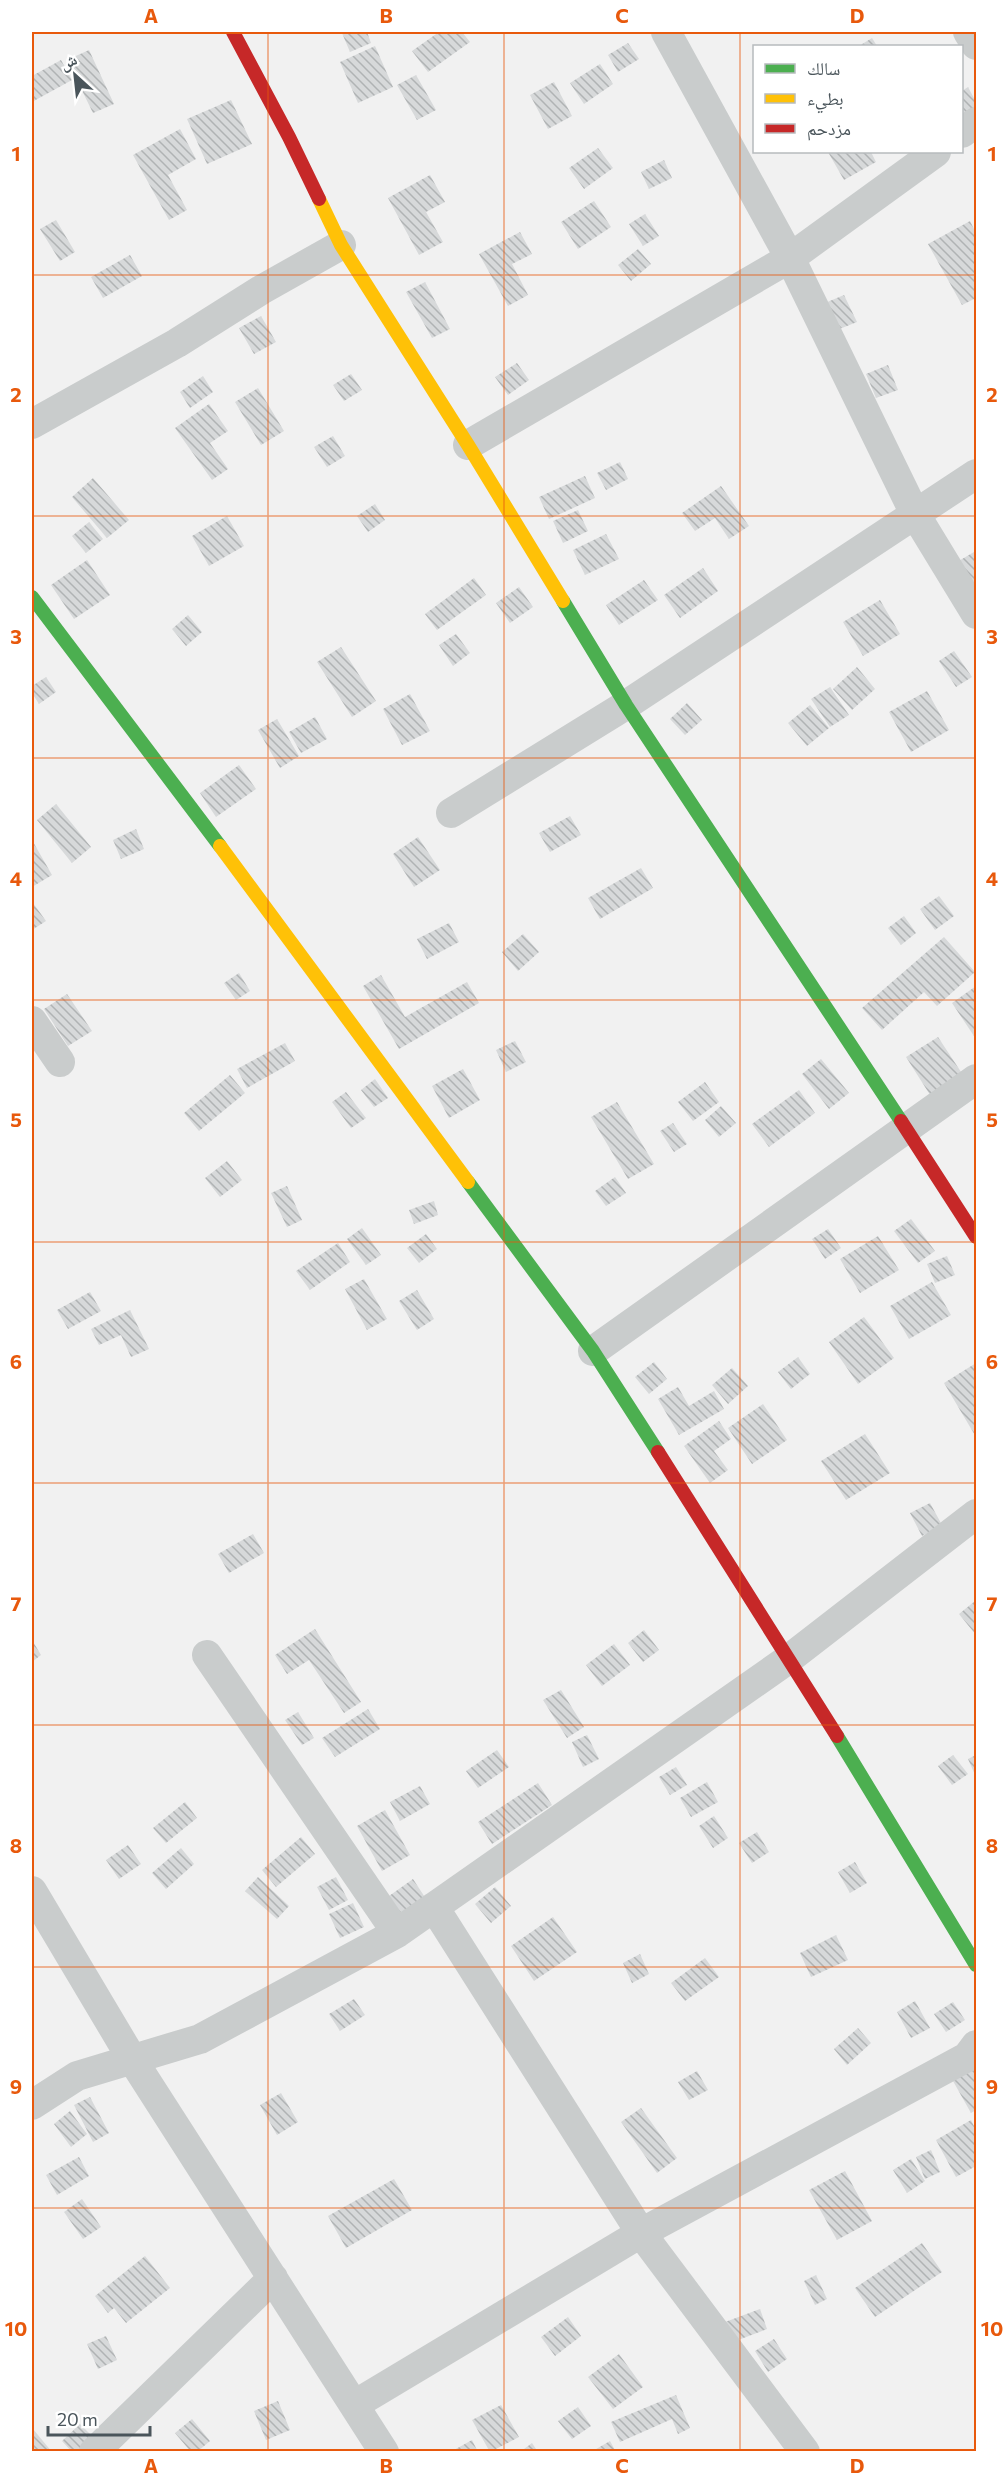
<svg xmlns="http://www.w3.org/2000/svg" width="1008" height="2483" viewBox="0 0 1008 2483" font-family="Commissioner,'Noto Naskh Arabic',sans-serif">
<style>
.building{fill:url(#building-back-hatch)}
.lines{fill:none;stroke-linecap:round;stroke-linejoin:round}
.street{stroke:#c9cccc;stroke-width:30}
.fast{stroke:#4caf50;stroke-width:14}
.slow{stroke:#ffc107;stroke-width:14}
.jam{stroke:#c62828;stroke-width:14}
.grid{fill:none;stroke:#e8590c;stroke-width:1.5;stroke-opacity:0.55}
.neatline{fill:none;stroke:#e8590c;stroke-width:2}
.grid-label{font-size:20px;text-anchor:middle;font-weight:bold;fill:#e8590c}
</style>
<defs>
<pattern id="building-back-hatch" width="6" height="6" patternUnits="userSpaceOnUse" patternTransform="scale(1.5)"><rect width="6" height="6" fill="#d7d9da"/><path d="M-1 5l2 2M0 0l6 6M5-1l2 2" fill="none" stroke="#b0b3b4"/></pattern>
</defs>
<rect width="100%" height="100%" fill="#f1f1f1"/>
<path class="building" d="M345,32H367L371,43L350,52L342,33Z
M439,32H462L470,42L428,72L412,51Z
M872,38L877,46H859Z
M628,43L639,59L618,72L608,55Z
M375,46L393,87L358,103L340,62Z
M89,50L114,104L93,113L67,60Z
M61,60L72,80L32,102V76Z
M600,64L613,84L584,104L570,83Z
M416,75L436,110L417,120L397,85Z
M554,82L572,116L548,129L530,95Z
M968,87L976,102V116L962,124V91Z
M231,100L252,144L207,164L187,119Z
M180,129L196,159L168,175L187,210L169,220L133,155Z
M598,148L613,168L584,189L569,168Z
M828,152H871L876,162L844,180Z
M664,160L672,178L649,189L641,172Z
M430,175L445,202L426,212L443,242L419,255L388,198Z
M594,201L611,227L578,249L561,222Z
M645,214L659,236L643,246L629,224Z
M56,220L75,252L60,261L40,229Z
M970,221L976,233V298L962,305L928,244Z
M520,232L532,254L512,264L528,295L508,306L479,254Z
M638,249L651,264L631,281L618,265Z
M130,255L142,276L103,298L91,277Z
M425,282L450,329L432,338L406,292Z
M844,295L857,322L837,330L825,303Z
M261,316L276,342L254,354L239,328Z
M517,363L529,380L508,395L495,377Z
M888,365L898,390L876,398L866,374Z
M351,374L362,390L344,401L333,385Z
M203,376L213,392L190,408L180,392Z
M258,388L284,431L261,445L235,402Z
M209,404L228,431L210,443L228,469L212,480L175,428Z
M333,436L345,456L327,467L314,447Z
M620,462L628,479L606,490L597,473Z
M585,476L595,498L549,519L539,497Z
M93,478L129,520L107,538L72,497Z
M721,486L749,526L729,539L715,518L695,531L682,513Z
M375,504L385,520L368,532L357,516Z
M578,510L588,531L563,543L553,521Z
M227,516L244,546L209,566L192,536Z
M89,522L103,539L86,553L72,536Z
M606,534L619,559L585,575L573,550Z
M974,552L976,555V580L970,584L957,562Z
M87,560L110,595L74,619L51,585Z
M703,568L718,591L680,618L664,595Z
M474,578L486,595L437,630L425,614Z
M644,580L658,600L619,625L606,605Z
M519,587L533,607L510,623L496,603Z
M880,600L900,634L863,656L843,622Z
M188,615L202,632L186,646L172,629Z
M456,634L470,653L453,666L439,645Z
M341,647L376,701L352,717L317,662Z
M954,651L972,677L956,687L939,661Z
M857,667L875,689L852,710L833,689Z
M46,677L56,692L39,704L32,693V686Z
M830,687L849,715L830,727L811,699Z
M927,691L949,730L911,752L889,712Z
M410,694L430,731L402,745L383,709Z
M687,703L702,720L685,735L670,719Z
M810,705L829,728L807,746L788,723Z
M315,717L327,739L301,753L289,732Z
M277,719L299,756L280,768L258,730Z
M239,765L256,789L216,817L200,793Z
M56,804L91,847L72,863L37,820Z
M570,816L581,835L550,852L539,833Z
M136,829L144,849L121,859L113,840Z
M418,837L440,870L414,887L393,854Z
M32,840L52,875L32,887Z
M641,868L653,888L600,919L588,898Z
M939,896L954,916L935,930L920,909Z
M33,903L46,921L32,930V905Z
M904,916L916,933L901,945L888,928Z
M449,923L459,942L427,959L417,939Z
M523,934L539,952L518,971L502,952Z
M944,937L975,972L937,1006L924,992L882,1030L862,1008Z
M239,973L250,991L236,1000L224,983Z
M381,975L405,1017L467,982L479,1003L399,1049L363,986Z
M976,986V1039L952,1003Z
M67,994L92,1031L68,1046L44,1009Z
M938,1037L965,1078L932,1098L906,1057Z
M515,1041L526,1062L506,1072L496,1050Z
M285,1043L295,1061L247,1088L237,1069Z
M821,1059L849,1093L829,1109L802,1074Z
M463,1069L480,1100L449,1118L432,1086Z
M230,1075L245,1093L199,1131L184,1113Z
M375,1079L388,1098L374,1107L361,1090Z
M705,1082L719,1102L693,1121L678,1102Z
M799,1090L815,1113L769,1147L752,1124Z
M346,1092L366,1118L351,1128L332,1102Z
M617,1102L654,1164L628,1179L591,1117Z
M721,1106L736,1123L719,1137L705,1120Z
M673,1123L687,1144L674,1152L660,1131Z
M227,1161L242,1180L220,1197L205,1178Z
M615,1177L626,1193L606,1206L595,1191Z
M287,1186L302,1220L287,1227L271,1193Z
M434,1201L438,1215L414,1224L409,1210Z
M911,1219L935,1251L918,1263L894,1231Z
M362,1228L381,1255L366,1265L347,1239Z
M828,1229L841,1248L825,1259L812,1239Z
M426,1234L437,1249L419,1263L407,1248Z
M878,1236L899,1270L860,1293L840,1259Z
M338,1243L350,1262L310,1290L296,1271Z
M947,1256L955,1275L935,1283L927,1264Z
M364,1279L387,1319L367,1330L345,1289Z
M932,1282L951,1315L909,1339L890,1306Z
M417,1290L434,1319L417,1330L399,1301Z
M90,1292L101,1311L68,1329L57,1310Z
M130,1310L149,1349L131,1357L121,1335L99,1345L91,1329Z
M864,1317L894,1358L858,1384L829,1342Z
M798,1357L810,1374L791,1389L778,1372Z
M654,1362L667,1379L649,1394L635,1377Z
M976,1363V1437L944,1383Z
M732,1368L748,1386L728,1404L712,1385Z
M678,1387L689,1406L714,1391L724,1409L679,1435L658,1399Z
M763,1404L787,1440L752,1464L728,1428Z
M719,1421L731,1439L714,1451L728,1470L710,1483L684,1446Z
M865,1434L890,1473L846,1500L821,1461Z
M930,1503L942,1525L922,1536L910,1513Z
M253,1534L264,1553L229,1573L218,1554Z
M975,1601L976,1602V1635L959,1614Z
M315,1629L361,1702L344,1713L309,1660L287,1674L275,1655Z
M644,1630L659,1650L643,1662L628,1643Z
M32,1640L41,1655L32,1662Z
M614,1644L630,1665L602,1686L586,1665Z
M561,1690L584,1727L567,1738L543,1700Z
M368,1709L380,1729L335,1757L322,1738Z
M298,1712L314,1738L302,1745L285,1720Z
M587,1735L599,1759L583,1767L572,1742Z
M497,1750L509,1767L478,1788L466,1771Z
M953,1755L968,1774L952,1785L938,1766Z
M976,1755V1777L968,1759Z
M676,1767L687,1785L670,1795L659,1777Z
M707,1782L718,1802L691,1817L680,1798Z
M538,1783L552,1805L492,1844L478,1822Z
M420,1786L430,1804L400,1821L390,1802Z
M185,1802L197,1818L166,1843L153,1828Z
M385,1810L410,1855L382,1871L357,1826Z
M714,1816L728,1838L713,1848L699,1826Z
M757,1832L769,1852L752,1863L739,1843Z
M301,1837L315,1854L276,1887L262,1870Z
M128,1845L141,1864L119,1879L106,1860Z
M181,1848L194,1864L166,1889L152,1873Z
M855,1862L867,1883L850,1893L838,1872Z
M258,1877L289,1906L277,1919L245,1891Z
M336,1877L348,1900L329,1910L317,1887Z
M413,1879L430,1905L406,1921L389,1896Z
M495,1887L511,1906L491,1923L475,1904Z
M353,1903L364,1927L340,1938L329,1914Z
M553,1917L577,1952L534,1981L511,1946Z
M836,1935L848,1960L811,1977L800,1953Z
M640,1954L649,1974L632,1983L623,1963Z
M705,1958L719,1977L685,2001L671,1983Z
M354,1999L365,2015L340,2031L329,2014Z
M915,2001L930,2028L911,2038L897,2012Z
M953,2002L965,2020L946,2032L934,2014Z
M858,2028L871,2043L847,2065L834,2049Z
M976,2068V2110L971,2113L953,2081Z
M697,2071L708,2090L689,2100L678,2082Z
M281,2093L298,2122L277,2135L260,2105Z
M90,2097L109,2133L93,2142L74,2105Z
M641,2108L677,2158L657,2173L621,2122Z
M70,2111L87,2134L71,2147L54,2124Z
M971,2120L976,2130V2166L956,2177L936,2140Z
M931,2150L940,2172L925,2179L916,2157Z
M79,2157L89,2176L57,2195L46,2175Z
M911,2159L925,2181L907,2193L893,2170Z
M845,2171L872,2221L837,2240L809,2190Z
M394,2179L412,2210L346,2248L328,2216Z
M82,2199L101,2227L83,2239L64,2212Z
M922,2243L942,2272L875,2317L855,2288Z
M145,2256L170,2288L126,2323L114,2308L108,2313L95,2296Z
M816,2275L827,2299L815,2305L804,2281Z
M760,2309L767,2329L733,2342L725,2322Z
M568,2317L581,2336L555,2356L541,2337Z
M106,2336L117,2360L98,2369L87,2344Z
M774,2339L787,2359L768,2372L755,2351Z
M619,2354L643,2387L613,2409L588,2377Z
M676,2395L690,2428L678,2434L672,2419L620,2442L611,2422Z
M278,2401L290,2430L266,2440L254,2411Z
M501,2405L519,2437L490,2452L472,2420Z
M578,2407L591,2426L572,2439L558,2421Z
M192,2419L210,2441L197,2452H191L175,2433Z
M80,2424L93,2437L77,2452H72L62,2441Z
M33,2429L52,2452H32Z
M472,2440L478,2452H455L454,2450Z
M610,2441L616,2452H591Z
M532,2443L538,2452H520Z"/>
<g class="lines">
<path class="street" d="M666,32L790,258L915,514L976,614
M968,32L976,45
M962,133L976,122
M32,424L177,343L261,290L341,245
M468,445L790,258L936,152
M451,813L626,705L976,474
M32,1021L60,1062
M593,1351L976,1079
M207,1655L397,1933
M32,1891L132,2059L384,2452
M434,1907L641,2233L805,2452
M32,2105L77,2076L200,2039L397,1933L790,1658L976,1514
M354,2405L641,2233L967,2057L976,2045
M94,2452L273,2278"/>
<path class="fast" d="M32,597L220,846
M563,601L626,705L901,1121
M468,1182L593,1351L658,1452
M837,1736L976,1965"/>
<path class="slow" d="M319,199L341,245L468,445L563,601
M220,846L468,1182"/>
<path class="jam" d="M233,32L289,137L319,199
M901,1121L976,1237
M658,1452L837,1736"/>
</g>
<path class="grid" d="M268,32V2452M504,32V2452M740,32V2452M32,275H976M32,516H976M32,758H976M32,1000H976M32,1242H976M32,1483H976M32,1725H976M32,1967H976M32,2208H976"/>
<rect width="1008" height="2483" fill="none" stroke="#ffffff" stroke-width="66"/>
<rect x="753" y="45" width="210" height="108" fill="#ffffff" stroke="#b7bbbd" stroke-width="1.5"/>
<rect x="765" y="64" width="30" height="9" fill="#4caf50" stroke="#b7bbbd" stroke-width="1.5"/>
<text x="807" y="75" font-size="18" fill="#4a555b">سالك</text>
<rect x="765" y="94" width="30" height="9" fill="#ffc107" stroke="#b7bbbd" stroke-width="1.5"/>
<text x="807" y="105" font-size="18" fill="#4a555b">بطيء</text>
<rect x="765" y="124" width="30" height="9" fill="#c62828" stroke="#b7bbbd" stroke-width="1.5"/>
<text x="807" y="135" font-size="18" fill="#4a555b">مزدحم</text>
<g transform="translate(75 75) rotate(333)" stroke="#ffffff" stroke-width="4.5" paint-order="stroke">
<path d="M0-4.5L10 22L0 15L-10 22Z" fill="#4a555b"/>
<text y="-9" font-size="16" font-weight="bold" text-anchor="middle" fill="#4a555b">ش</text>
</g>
<path d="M48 2426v9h102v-9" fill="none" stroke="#4a555b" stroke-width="3"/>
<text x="57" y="2426" font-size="18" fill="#4a555b" stroke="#ffffff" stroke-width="4.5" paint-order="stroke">20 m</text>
<rect x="33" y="33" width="942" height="2417" class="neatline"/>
<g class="grid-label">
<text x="151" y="23">A</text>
<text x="386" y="23">B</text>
<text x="622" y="23">C</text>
<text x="857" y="23">D</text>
<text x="16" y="161">1</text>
<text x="992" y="161">1</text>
<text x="16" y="402">2</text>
<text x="992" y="402">2</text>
<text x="16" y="644">3</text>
<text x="992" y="644">3</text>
<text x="16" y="886">4</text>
<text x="992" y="886">4</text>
<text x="16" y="1127">5</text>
<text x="992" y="1127">5</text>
<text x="16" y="1369">6</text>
<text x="992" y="1369">6</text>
<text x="16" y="1611">7</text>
<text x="992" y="1611">7</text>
<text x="16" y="1853">8</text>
<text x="992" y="1853">8</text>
<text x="16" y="2094">9</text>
<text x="992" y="2094">9</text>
<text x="16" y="2336">10</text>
<text x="992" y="2336">10</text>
<text x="151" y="2473">A</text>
<text x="386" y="2473">B</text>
<text x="622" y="2473">C</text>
<text x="857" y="2473">D</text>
</g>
</svg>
